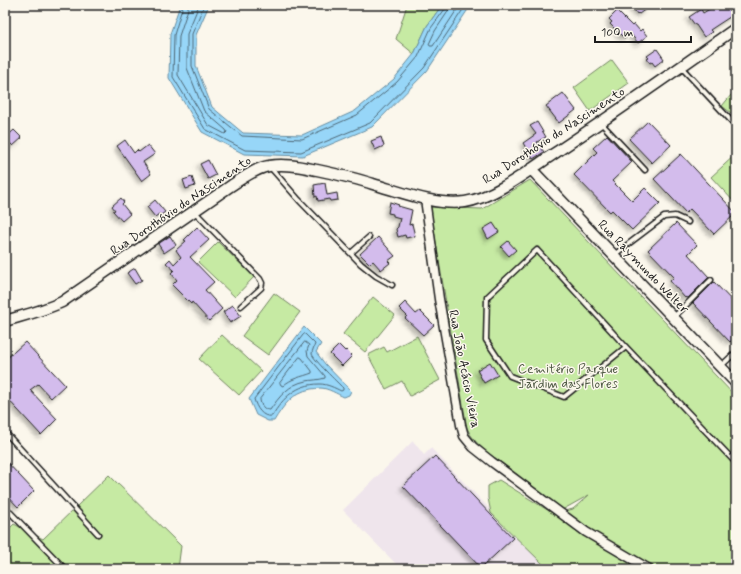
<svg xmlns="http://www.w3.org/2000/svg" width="741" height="574" viewBox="0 0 741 574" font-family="Mynerve,sans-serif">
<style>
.built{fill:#efe5ec}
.green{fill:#c6eaa3;stroke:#718360}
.water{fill:#97d6f8;stroke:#668ca0}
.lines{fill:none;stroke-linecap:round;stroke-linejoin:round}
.shore{stroke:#4d6674;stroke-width:1}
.building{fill:#d3bcec;stroke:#1c1c1c;filter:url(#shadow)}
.service-casing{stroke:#1c1c1c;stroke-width:7}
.minor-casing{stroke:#1c1c1c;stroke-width:11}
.tertiary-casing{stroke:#1c1c1c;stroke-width:13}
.service{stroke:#fbf7ec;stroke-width:4}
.minor{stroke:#fbf7ec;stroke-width:8}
.tertiary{stroke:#fbf7ec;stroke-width:10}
.labels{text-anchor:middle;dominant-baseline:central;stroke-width:3;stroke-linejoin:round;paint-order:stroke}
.street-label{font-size:13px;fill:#1c1c1c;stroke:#fbf7ec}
.park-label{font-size:13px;fill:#4f5a44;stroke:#fbf7ec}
</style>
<defs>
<filter id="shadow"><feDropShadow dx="-3" dy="3" stdDeviation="2" flood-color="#0004"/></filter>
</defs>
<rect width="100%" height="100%" fill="#fbf7ec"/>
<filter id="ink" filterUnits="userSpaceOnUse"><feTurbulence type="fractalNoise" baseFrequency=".025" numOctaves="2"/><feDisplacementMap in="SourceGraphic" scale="8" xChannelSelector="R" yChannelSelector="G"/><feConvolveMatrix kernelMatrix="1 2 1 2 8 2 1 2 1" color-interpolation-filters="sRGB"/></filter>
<g filter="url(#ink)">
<path class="built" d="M413,441L424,455L431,448L548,569H401L343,510Z"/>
<path class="green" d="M407,5H442L427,26L414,54L396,39Z
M612,60L629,83L590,111L574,88Z
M736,89V117L722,106Z
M736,154V204L711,177Z
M530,180L736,397V569H548L491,513L488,498V486L499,480L554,514L573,509L589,495L562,510C543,495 525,481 506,466C492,455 475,446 467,428L430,207L482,209Z
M218,242L254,277L235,297L198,262Z
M274,293L300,312L268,355L242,336Z
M373,297L395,315L365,352L343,334Z
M222,335L261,371L239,395L199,359Z
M417,336L440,380L410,396L402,381L386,389L368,355L384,347L387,352Z
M109,475L181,546L178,569H5V533L14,524L43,539Z"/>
<path class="water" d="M180,5H209L196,35V66L212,107L243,133L302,135L355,111L394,79L414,54L427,26L442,5H471L427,71L372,127L303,156L244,154L202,132L169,78L170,34Z
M304,327L321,344L316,352L325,364L351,391L349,395L344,397C337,394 328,388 320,388C317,388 314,389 311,389C293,392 283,406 274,421H268L256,415L249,399Z"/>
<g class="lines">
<path class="shore" d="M183,5L174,35L173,77L205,129L245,150L301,152L370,123L424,68L466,5
M188,5V9L179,36L178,75L208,125L225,134L227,132L226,130L204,111L187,68V34L199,5
M204,5L192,34V66L209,109L242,136L302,139L357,115L397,82L418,57L431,28L445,9V5
M450,5L449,10L435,31L429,44L430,46H433L460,5
M305,334L315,344C314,347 312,351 312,354C314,360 337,382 343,388V390L341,391C335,388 327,384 320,384C296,384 283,398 272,416C262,418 256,407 254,399L303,335Z
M305,342L309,345L307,351L308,356L325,376V378C319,380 312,380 306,381C289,384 279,397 270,410C264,410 260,405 260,399Z
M300,357L302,358L312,371V373C302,377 291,378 283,386L281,385L280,383Z"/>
</g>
<path class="building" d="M631,5H644L646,9L639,14L638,13L637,14Z
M716,5H736V13L716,26L710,30L712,32L704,37L696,25H695L689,17L701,9L703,13Z
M617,11L632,26L634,24L640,31L642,29L647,36L638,43L630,33L624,38L610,24L612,22L609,19Z
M657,49L664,59L655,66L652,62L650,63L647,59L649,58L647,56Z
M563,93L576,110L559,123L546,106Z
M648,121L671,145L652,163L629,139Z
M537,122L546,137L537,142L544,152L533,159L523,143L536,134L530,126Z
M14,130L22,138L13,146L5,138Z
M607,135L632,162L612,181L632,201L645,188L660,203L632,230L612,210L610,212L574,175L597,152L593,148Z
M381,137L384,146L375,150L371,141Z
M125,140L134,153L137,150L139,152L148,145L155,154L143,162L151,174L142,181L117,146Z
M681,154L736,213L714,234L690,209L686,213L654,179Z
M208,160L216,175L208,179L200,164Z
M192,177L195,186L186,189L183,180Z
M325,183L327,195L337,193L338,200L330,201L329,199L318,201L317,196L315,197L314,185Z
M121,198L124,202L122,204L130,214L122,221L113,211L115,210L112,206Z
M155,200L165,212L161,215L159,214L155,217L147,207Z
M390,202L399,205L398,206L412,210L409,225L412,224L415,236L406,238L405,235L398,237L396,229L398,227L400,218L393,216V214L388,213Z
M493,223L499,232L488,239L483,229Z
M676,223L697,245L688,254L709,277L688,298L686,297L685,298L670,281L674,277L648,250Z
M197,227L209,240L190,257L214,282L205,290L222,309L209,321L192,302L191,304L172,285L177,280L171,273L174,270L166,263L170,259L174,264L181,257L176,250L186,241L184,240Z
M170,236L176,245L164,253L158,244Z
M378,237L395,256L388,261L390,263L381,270L373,261L370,264L360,254Z
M508,241L516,250L509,256L501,247Z
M135,268L142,280L135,284L127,273Z
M714,282L736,305V336L730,342L693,303Z
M405,302L416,314L420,311L434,325L423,335L405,318L407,316L399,308Z
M233,305L241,316L230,323L223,312Z
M25,342L65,385L51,398L38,384L30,390L57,419L41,435L5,396V360Z
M339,345L345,351L346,350L352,356L342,366L330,354Z
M490,362L498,375L484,383L477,370Z
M435,456L513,538L481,568L403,486Z
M5,460L34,491L18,507L5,493Z"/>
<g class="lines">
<g class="service-casing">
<path id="service" d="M682,68L736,126
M601,123L645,170
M271,168L299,200L361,264L376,276L392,285
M194,211L260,279L262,283L261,288L241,306
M351,253L369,237
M614,255L627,245L664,217L675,216L688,222
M674,317L711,280
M626,347L564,397L510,376L486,340L487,297L537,250L626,347L736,463
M721,366L736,352
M5,432L98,534
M5,507L65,569"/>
</g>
<g class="minor-casing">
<path id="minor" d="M425,199L439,299L461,425L464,436L473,447L492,462L586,532L649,569"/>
</g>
<g class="tertiary-casing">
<path id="tertiary" d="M531,169L736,383
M5,321C25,315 43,311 62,302L232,185C243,178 256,168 269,166C285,163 302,167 317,170C336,174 355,178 373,184C401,192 436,206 465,202C493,198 528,171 552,155C614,114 675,71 736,28"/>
</g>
<use href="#service" class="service"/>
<use href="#minor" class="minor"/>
<use href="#tertiary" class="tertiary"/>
</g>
</g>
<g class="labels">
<g class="street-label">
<text transform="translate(554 136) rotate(-33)">Rua Dorothóvio do Nascimento</text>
<text transform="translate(181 206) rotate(-34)">Rua Dorothóvio do Nascimento</text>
<text transform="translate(643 267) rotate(46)">Rua Raymundo Welter</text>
<text transform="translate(464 369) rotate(79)">Rua João Acácio Vieira</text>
</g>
<g class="park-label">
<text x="568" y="369">Cemitério Parque<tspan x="568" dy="15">Jardim das Flores</tspan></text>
</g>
</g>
<rect width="741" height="574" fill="none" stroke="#fbf7ec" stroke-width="20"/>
<rect x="10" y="10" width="721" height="554" fill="none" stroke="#1c1c1c" stroke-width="1.5" filter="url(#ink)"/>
<path d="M595 36v6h96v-6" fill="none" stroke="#1c1c1c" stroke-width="2"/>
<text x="601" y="36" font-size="12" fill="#1c1c1c" stroke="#fbf7ec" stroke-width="3" paint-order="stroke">100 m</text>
</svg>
